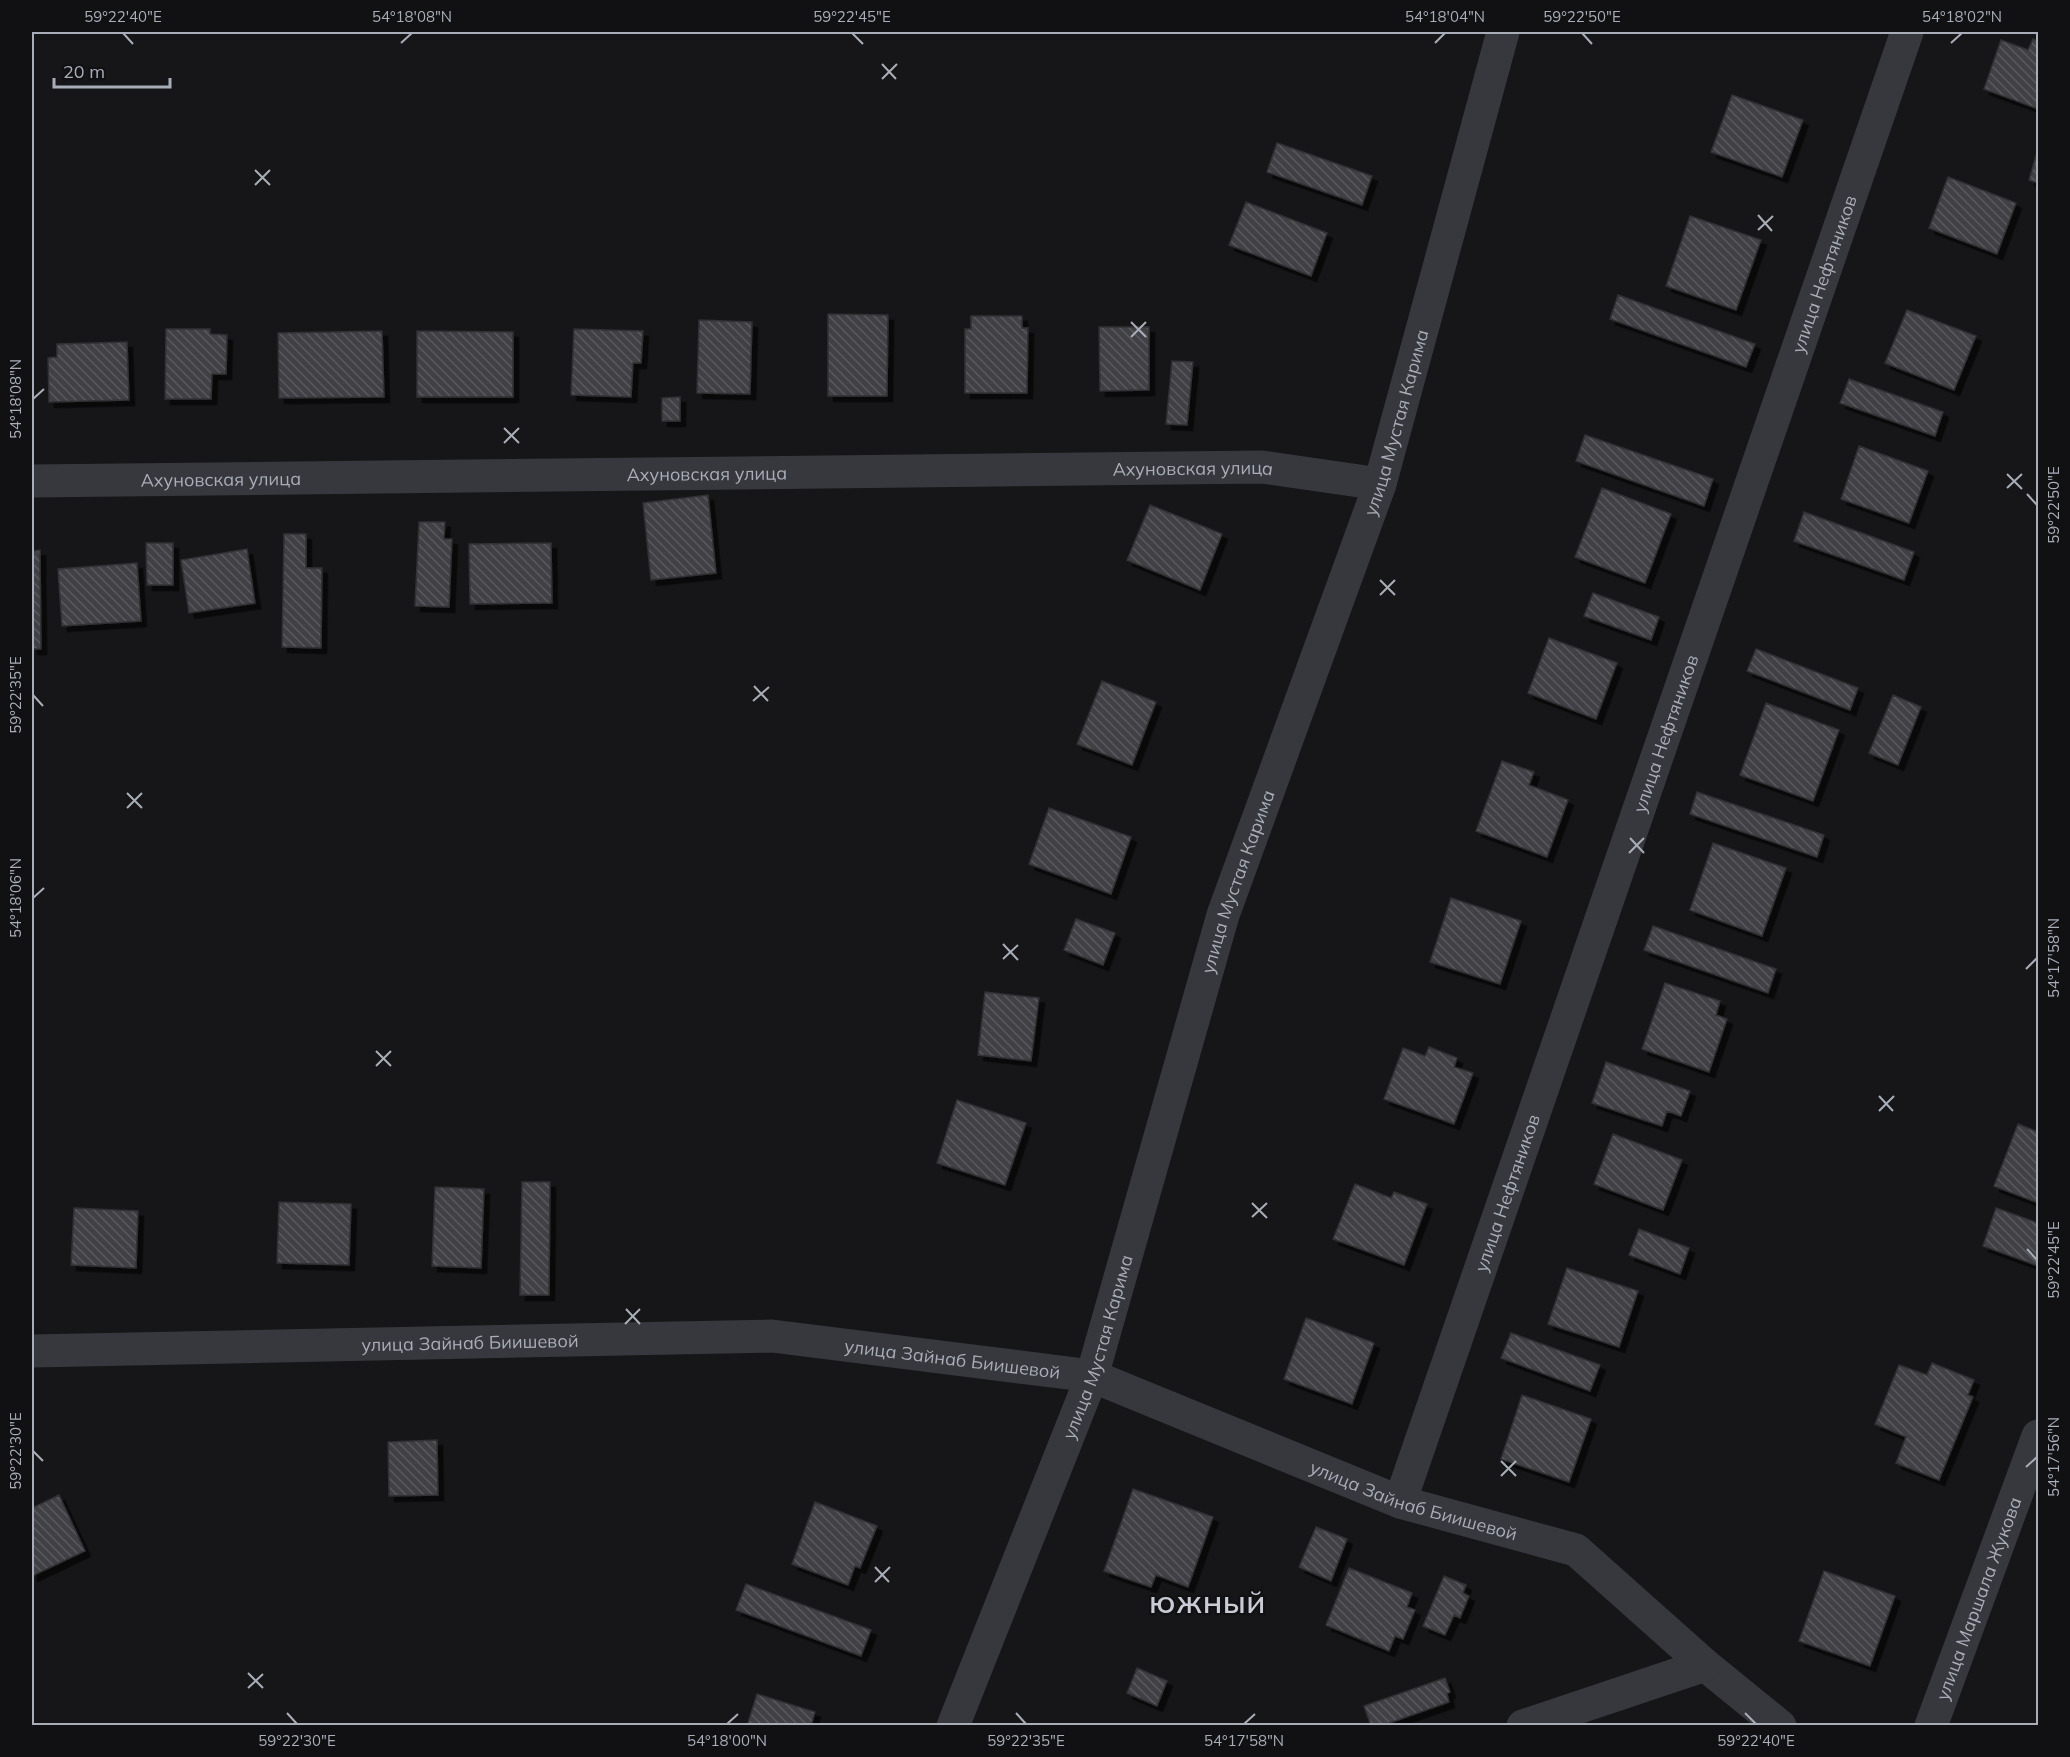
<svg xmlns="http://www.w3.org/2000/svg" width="2070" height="1757" viewBox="0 0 2070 1757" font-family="Mulish,sans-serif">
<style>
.building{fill:url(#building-back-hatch);stroke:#303034;stroke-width:1.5;filter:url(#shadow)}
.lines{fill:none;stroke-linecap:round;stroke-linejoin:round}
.street{stroke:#37383d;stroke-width:33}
.ticks{fill:none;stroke:#a8adb8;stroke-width:2}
.labels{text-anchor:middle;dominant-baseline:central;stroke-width:4.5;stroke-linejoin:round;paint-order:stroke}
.street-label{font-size:18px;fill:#a8adb8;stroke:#111113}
.district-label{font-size:24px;font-weight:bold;letter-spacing:1.5px;fill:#c9ccd4;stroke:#111113}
.neatline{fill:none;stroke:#a8adb8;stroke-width:2}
.ticks-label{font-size:15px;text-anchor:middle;fill:#a8adb8}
</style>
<defs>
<pattern id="building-back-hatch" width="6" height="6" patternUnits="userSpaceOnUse" patternTransform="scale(1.5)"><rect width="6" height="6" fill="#404145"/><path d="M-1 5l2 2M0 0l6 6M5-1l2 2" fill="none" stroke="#595a5e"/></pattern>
<filter id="shadow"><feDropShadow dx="5.5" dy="5.5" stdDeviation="0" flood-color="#0009"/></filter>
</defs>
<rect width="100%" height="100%" fill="#161618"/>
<path class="building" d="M2033,39L2038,41V109L1984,89L2001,40L2028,50Z
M1732,95L1803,120L1782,177L1711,152Z
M1277,143L1372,176L1362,205L1267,172Z
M2038,149V183L2029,180Z
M1948,177L2016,203L1997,254L1929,228Z
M1246,202L1327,233L1311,276L1229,245Z
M1690,216L1761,240L1736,310L1666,286Z
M1618,295L1755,344L1746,367L1610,319Z
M1907,310L1976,336L1954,390L1885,363Z
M828,314L888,315L887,396H828Z
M971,316H1022V328H1028L1027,393H965V329H971Z
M699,320L752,322L750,394L697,393Z
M1099,327H1149V390L1100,391Z
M166,329H210V334L227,335L226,374H212L211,399H165Z
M574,329L643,331L641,363H633L631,397L571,395Z
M382,331L384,397L279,398L278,333Z
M417,331L513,332V397H417Z
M127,342L129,400L49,402L48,358L57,357V344Z
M1172,361L1193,362L1187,425L1166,424Z
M1849,379L1943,412L1935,436L1840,403Z
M680,397V421H662V398Z
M1585,435L1713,479L1704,506L1576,461Z
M1859,446L1928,471L1909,523L1841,499Z
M1602,488L1671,514L1645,583L1575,557Z
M708,495L716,573L651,580L643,503Z
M1150,505L1222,534L1200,590L1127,560Z
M1804,512L1914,552L1904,580L1794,541Z
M419,522H445L444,539H452L449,607L415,606Z
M284,534H306V568H322L321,648L282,647Z
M146,543H173V585H147Z
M551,543L552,603L470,604L469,544Z
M247,549L255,603L189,613L181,560Z
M40,550L41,649H32V551Z
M137,563L141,621L62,626L58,569Z
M1593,593L1659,617L1651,640L1584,616Z
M1549,638L1617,663L1596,719L1528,693Z
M1756,649L1858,688L1850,710L1747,671Z
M1102,681L1156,702L1132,765L1077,744Z
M1893,695L1921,707L1898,765L1869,753Z
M1766,703L1839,730L1813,801L1740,775Z
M1502,761L1534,772L1529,785L1568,800L1547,857L1476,831Z
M1697,792L1824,835L1817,857L1690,814Z
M1049,808L1131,837L1111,894L1029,864Z
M1713,843L1786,868L1762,936L1690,910Z
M1451,898L1521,921L1500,984L1430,962Z
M1076,919L1115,933L1103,965L1064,950Z
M1653,926L1776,969L1768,993L1644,950Z
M1665,983L1720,1001L1716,1015L1727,1019L1709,1072L1642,1049Z
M985,992L1039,998L1031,1061L978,1055Z
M1429,1047L1457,1058L1454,1067L1473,1073L1454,1124L1384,1099L1403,1048L1425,1056Z
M1606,1062L1690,1091L1681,1116L1667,1111L1662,1126L1592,1103Z
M957,1100L1026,1123L1005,1185L937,1163Z
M2018,1124L2038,1132V1203L1994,1186Z
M1613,1134L1682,1160L1663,1210L1594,1184Z
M522,1182H550L549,1295H520Z
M1355,1184L1391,1198L1394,1192L1427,1204L1404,1265L1333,1239Z
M435,1187L484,1189L481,1268L432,1266Z
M279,1202L351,1204L349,1265L277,1263Z
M74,1208L138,1211L136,1268L71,1265Z
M1996,1208L2038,1223V1266L1983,1246Z
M1639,1229L1689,1248L1680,1274L1629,1255Z
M1567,1268L1638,1291L1619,1347L1548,1324Z
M1306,1318L1374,1343L1352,1404L1284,1379Z
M1511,1333L1600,1365L1590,1391L1501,1358Z
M1932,1363L1974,1380L1968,1395L1973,1397L1939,1480L1896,1463L1906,1437L1875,1424L1899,1365L1927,1375Z
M1522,1395L1591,1419L1569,1482L1501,1459Z
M437,1440L438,1495L389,1496L388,1442Z
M1133,1489L1213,1517L1188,1587L1156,1575L1151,1587L1104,1571Z
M59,1495L85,1551L32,1576V1508Z
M815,1502L877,1526L860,1568L855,1566L848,1585L792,1564Z
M1316,1527L1347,1539L1331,1581L1299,1567Z
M1349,1568L1412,1593L1407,1607L1415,1610L1403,1639L1395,1636L1389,1651L1326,1625Z
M1824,1571L1895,1596L1870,1666L1799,1641Z
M1444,1576L1466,1585L1463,1593L1469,1596L1460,1618L1454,1615L1445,1635L1423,1626Z
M746,1584L871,1630L861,1656L736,1610Z
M1137,1668L1167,1681L1157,1706L1127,1693Z
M1445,1678L1450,1692L1447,1694L1449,1702L1381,1726H1371L1364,1706Z
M757,1694L815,1712L811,1726H747Z"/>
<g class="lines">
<g class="street">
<path id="s1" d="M32,481L1262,467L1380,484"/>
<path id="s2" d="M32,1351L772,1336L1092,1376L1400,1502L1576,1550L1705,1665L1780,1726"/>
<path id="s3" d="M1400,1502L1907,32"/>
<path id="s4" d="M953,1726L1092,1376L1223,915L1380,484L1503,32"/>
<path d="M1523,1726L1705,1665"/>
<path id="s5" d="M1931,1726L2038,1436"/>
</g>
</g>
<path class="ticks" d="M123,33L133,44M852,33L863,44M1582,33L1592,44M401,43L412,33M1435,43L1445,33M1951,43L1962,33M882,64L896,79M882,79L897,64M255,170L270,185M255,185L270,170M1758,215L1772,231M1758,230L1773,216M1131,322L1146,337M1131,337L1146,322M33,399L44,389M504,428L519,443M504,443L519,428M2007,474L2022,489M2007,488L2022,474M2027,494L2037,505M1380,580L1395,595M1380,595L1395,580M754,686L768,701M33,695L43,706M753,701L769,687M127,793L142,808M127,808L142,793M1630,838L1644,853M1629,853L1644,838M33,898L44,888M1003,944L1018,960M1003,959L1018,945M2026,969L2037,958M376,1051L391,1066M376,1066L391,1051M1879,1096L1893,1111M1879,1111L1894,1096M1252,1203L1267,1218M1252,1217L1267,1203M2027,1249L2037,1260M626,1309L640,1324M625,1324L640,1309M33,1451L43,1461M1501,1461L1516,1476M2026,1467L2037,1457M1501,1476L1516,1461M875,1567L889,1582M875,1582L890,1567M248,1673L263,1688M248,1688L263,1674M287,1713L297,1724M1016,1713L1026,1724M1745,1713L1756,1724M727,1724L738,1714M1244,1724L1255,1714"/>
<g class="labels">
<g class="street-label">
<text stroke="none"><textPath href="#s3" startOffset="1299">улица Нефтяников</textPath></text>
<text stroke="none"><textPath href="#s4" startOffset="1378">улица Мустая Карима</textPath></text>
<text stroke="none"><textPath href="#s1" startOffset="1161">Ахуновская улица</textPath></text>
<text stroke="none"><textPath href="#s1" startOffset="675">Ахуновская улица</textPath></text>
<text stroke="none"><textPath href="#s1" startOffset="189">Ахуновская улица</textPath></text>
<text stroke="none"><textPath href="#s3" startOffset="813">улица Нефтяников</textPath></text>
<text stroke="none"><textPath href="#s4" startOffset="892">улица Мустая Карима</textPath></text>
<text stroke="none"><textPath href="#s3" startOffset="327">улица Нефтяников</textPath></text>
<text stroke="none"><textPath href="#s2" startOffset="438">улица Зайнаб Биишевой</textPath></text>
<text stroke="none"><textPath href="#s4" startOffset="406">улица Мустая Карима</textPath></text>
<text stroke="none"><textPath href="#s2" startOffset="922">улица Зайнаб Биишевой</textPath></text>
<text stroke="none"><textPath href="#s2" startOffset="1408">улица Зайнаб Биишевой</textPath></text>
<text stroke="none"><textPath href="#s5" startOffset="136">улица Маршала Жукова</textPath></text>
</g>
<g class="district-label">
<text x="1208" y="1604">ЮЖНЫЙ</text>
</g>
</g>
<rect width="2070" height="1757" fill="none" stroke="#111113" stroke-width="66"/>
<path d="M54 78v9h116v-9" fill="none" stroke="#a8adb8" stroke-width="3"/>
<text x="63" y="78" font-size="18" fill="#a8adb8" stroke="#111113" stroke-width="4.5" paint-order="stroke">20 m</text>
<rect x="33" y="33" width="2004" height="1691" class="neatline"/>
<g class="ticks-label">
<text x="123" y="22">59°22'40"E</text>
<text x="412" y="22">54°18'08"N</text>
<text x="852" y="22">59°22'45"E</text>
<text x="1445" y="22">54°18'04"N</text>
<text x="1582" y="22">59°22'50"E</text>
<text x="1962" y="22">54°18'02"N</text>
<text transform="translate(16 399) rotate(-90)" y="5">54°18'08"N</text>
<text transform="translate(2054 505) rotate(-90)" y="5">59°22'50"E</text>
<text transform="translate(16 695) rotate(-90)" y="5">59°22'35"E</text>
<text transform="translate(16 898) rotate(-90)" y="5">54°18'06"N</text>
<text transform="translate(2054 958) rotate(-90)" y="5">54°17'58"N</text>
<text transform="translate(2054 1260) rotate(-90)" y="5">59°22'45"E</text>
<text transform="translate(16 1451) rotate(-90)" y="5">59°22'30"E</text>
<text transform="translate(2054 1457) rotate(-90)" y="5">54°17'56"N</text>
<text x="297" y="1746">59°22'30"E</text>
<text x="727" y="1746">54°18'00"N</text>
<text x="1026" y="1746">59°22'35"E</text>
<text x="1244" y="1746">54°17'58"N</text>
<text x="1756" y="1746">59°22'40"E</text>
</g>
</svg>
